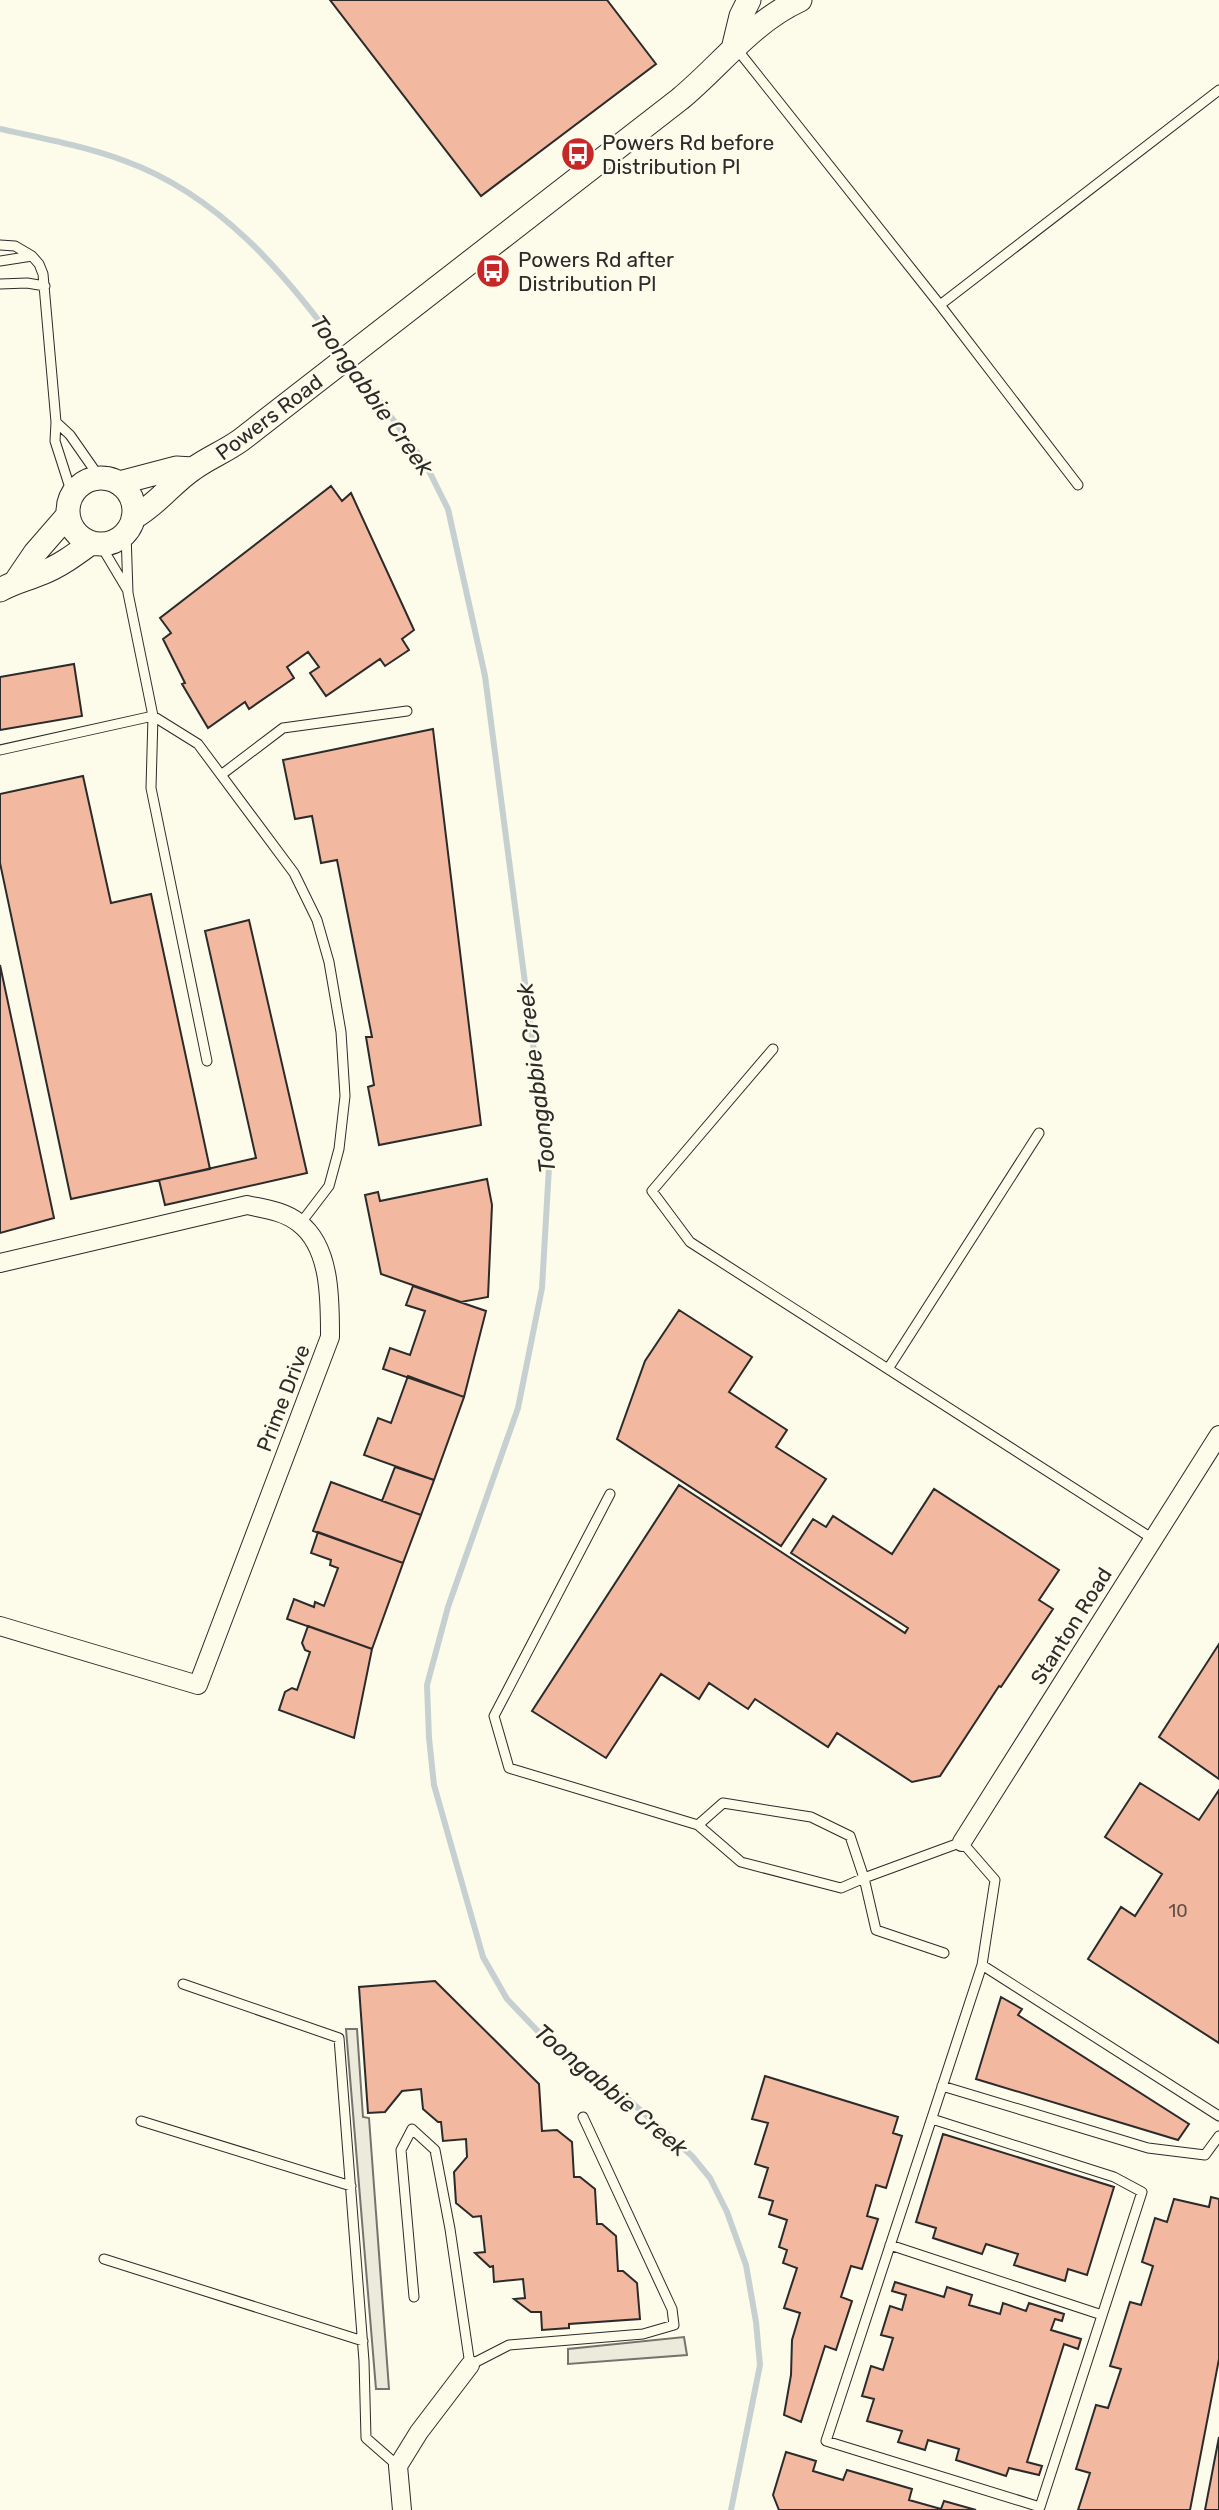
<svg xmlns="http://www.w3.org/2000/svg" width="1219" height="2510" viewBox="0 0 1219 2510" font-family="Rubik,sans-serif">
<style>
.parking{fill:#eceadb;stroke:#74746e;stroke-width:2}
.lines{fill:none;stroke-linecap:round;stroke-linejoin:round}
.stream{stroke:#c7d0d0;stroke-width:6}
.building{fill:#f2b8a0;stroke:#2b2b2b;stroke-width:2}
.service-casing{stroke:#2b2b2b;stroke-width:11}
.minor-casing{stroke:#2b2b2b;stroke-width:20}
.tertiary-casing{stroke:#2b2b2b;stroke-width:25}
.service{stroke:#fdfbea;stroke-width:9}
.minor{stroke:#fdfbea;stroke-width:18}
.tertiary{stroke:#fdfbea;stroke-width:23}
.labels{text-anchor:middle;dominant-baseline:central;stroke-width:5;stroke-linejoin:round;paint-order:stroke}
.number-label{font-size:18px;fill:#5d4e48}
.poi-label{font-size:21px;fill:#2b2b2b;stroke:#fdfbea;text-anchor:start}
.street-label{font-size:21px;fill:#2b2b2b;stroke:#fdfbea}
.water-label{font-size:23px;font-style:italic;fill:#2b2b2b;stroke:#fdfbea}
</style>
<rect width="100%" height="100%" fill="#fdfbea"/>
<path class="parking" d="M346,2029H357L363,2117L369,2118L389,2389H376Z
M684,2337L687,2355L568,2364V2349Z"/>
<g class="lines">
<path class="stream" d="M0,129C41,138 85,146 125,161C219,195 286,274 343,353
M350,361L425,463L448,509L485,676L549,1167L542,1288L518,1408L448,1607L427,1685L429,1738L434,1785L483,1957L507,1999L553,2047L629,2100L692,2156L710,2178L727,2212L746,2265L756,2322L760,2365L731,2510"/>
</g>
<path class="building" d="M330,0H607L656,64L481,196Z
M331,486L342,501L351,493L414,630L402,639L409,650L385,666L380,659L326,696L310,673L319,667L308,652L287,667L294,678L249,709L245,702L208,728L182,684L185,683L163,639L171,633L160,618Z
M74,664L82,716L0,730V677Z
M433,729L481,1125L379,1145L368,1087L374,1085L366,1037H372L337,860L321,863L312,816L295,819L283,760Z
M83,776L111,903L151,894L210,1169L71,1199L0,863V794Z
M249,920L307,1173L165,1205L159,1180L256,1158L205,931Z
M0,965L54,1218L0,1233Z
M487,1179L492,1205L488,1297L461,1302L381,1274L365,1195L378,1192L380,1201Z
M413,1286L486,1311L464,1397L383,1369L390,1348L410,1355L425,1311L406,1305Z
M679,1310L752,1357L729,1392L787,1430L776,1447L826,1479L781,1546L617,1439L645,1361Z
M408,1376L464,1397L434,1480L364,1455L378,1418L391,1423Z
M395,1467L434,1480L421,1515L382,1501Z
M331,1482L421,1515L403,1563L313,1531Z
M679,1485L905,1633L908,1628L791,1553L813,1519L826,1527L833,1516L892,1554L934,1489L1059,1570L1039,1600L1053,1609L1001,1687L999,1686L940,1776L912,1782L837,1733L828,1747L755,1699L748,1709L709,1683L699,1699L661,1674L606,1758L532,1711Z
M318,1532L403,1563L372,1649L287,1619L294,1599L314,1607L315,1602L324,1606L338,1568L330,1565L331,1560L311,1553Z
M308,1626L372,1649L354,1738L279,1710L285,1692L292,1688L297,1690L310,1652L305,1650L302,1643Z
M1219,1644V1779L1159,1737Z
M1140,1783L1199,1820L1219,1790V2043L1088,1959L1121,1907L1135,1916L1162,1874L1105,1837Z
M435,1981L539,2084L542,2131L557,2130L572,2142L574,2177H580L595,2189L597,2224H602L616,2236L618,2271H623L637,2283L640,2319L569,2324V2328L542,2330L541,2312H531L514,2299L525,2298L523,2279L494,2282L493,2266L490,2267L475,2253L485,2252L481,2216L473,2217L456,2203L454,2172L467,2157L466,2139L443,2141L441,2122H438L423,2109L421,2089L402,2091L385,2112L368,2113L359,1987Z
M1001,1997L1022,2009L1018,2015L1189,2124L1178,2140L976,2079Z
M765,2076L898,2117L893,2133L902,2136L886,2188L876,2185L867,2216L878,2219L862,2269L851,2266L841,2297L852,2301L836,2350L825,2346L801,2422L784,2415L791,2375L792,2340L800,2313L784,2308L797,2268L783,2263L787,2250L779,2247L787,2220L769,2214L773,2201L759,2197L768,2168L755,2164L768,2123L752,2119Z
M943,2134L1114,2187L1087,2275L1068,2269L1065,2281L1014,2265L1018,2254L986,2244L982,2254L933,2238L936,2228L916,2222Z
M1211,2197L1219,2199V2359L1190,2510H1078L1090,2473L1076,2469L1096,2405L1108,2408L1121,2369L1110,2366L1130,2302L1141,2305L1153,2266L1142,2262L1155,2218L1167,2222L1174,2199L1209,2207Z
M895,2282L944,2297L947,2287L972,2295L969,2305L1000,2314L1003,2303L1026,2311L1029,2303L1064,2314L1062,2321L1055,2319L1051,2330L1081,2339L1078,2349L1064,2344L1027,2462L1042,2466L1039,2475L1009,2468L1006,2476L956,2460L959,2449L928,2440L925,2450L898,2442L902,2431L867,2421L874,2399L862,2396L871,2366L883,2370L893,2338L881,2335L890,2306L902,2310L906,2295L892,2291Z
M1219,2437V2510H1205Z
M786,2452L816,2461L813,2471L843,2480L847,2470L912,2489L909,2500L941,2509L944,2501L976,2510H779L773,2495Z"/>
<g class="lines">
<g class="service-casing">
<path id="service" d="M736,48L940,305L1078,485
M0,245L15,246L32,256
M0,261L32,256L39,264L43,274L56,422L55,441L72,494
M0,284L27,283L45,286
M940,305L1219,90
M56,422L70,435L100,478
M126,533L128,593L153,716L151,788L207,1061
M100,544L128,591
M0,750L153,716L198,744L294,873L317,920L329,962L341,1032L345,1096L339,1149L329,1186L300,1224
M221,775L283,728L407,711
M773,1049L652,1191L690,1242L1153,1539
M888,1369L1039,1133
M610,1494L494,1716L509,1768L698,1825
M723,1803L811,1817L850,1836L864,1878L841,1888L741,1862L698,1825Z
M982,1965L1219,2116
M183,1984L339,2038L364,2361L366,2438L398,2466
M942,2086L1148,2148L1205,2155L1219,2136
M932,2119L1114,2177L1142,2192L1040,2507L826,2441L982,1965L995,1880L962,1842L864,1878L876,1930L944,1953
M141,2121L351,2186
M890,2245L1102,2315
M104,2259L363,2341
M414,2297L401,2150L412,2129L435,2150L450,2229L470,2365L509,2345L643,2334L674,2325L672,2309L583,2117"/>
</g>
<g class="minor-casing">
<path id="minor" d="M0,1263L247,1205C265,1209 284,1211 299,1223C331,1247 330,1301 330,1337L198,1685L0,1626
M962,1842L1219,1435
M402,2510L398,2466L419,2432L470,2365"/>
</g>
<g class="tertiary-casing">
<path id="tertiary" d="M734,45L741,16L749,0
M68 511a33 33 0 1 1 66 0a33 33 0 1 1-66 0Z
M119,483L176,468L193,469
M133,518C158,504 172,483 193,469C208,458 226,451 241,440L680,99C720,66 752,22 800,0
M16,581L35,553L68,515
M0,590C14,582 28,579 42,573C60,566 76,554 91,543"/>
</g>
<use href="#service" class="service"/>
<use href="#minor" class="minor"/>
<use href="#tertiary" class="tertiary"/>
</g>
<defs>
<g id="bus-disc" transform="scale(1.75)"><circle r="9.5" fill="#c62828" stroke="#fdfbea"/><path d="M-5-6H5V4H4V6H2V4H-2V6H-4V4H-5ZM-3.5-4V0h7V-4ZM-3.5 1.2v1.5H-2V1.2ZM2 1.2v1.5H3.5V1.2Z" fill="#fff"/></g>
</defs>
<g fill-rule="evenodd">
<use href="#bus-disc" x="578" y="154"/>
<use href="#bus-disc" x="493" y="271"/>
</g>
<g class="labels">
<g class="number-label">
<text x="1178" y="1911">10</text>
</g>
<g class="poi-label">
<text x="602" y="142">Powers Rd before<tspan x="602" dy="24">Distribution Pl</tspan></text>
<text x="518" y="259">Powers Rd after<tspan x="518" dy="24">Distribution Pl</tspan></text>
</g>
<g class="street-label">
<text transform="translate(269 417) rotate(-37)">Powers Road</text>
<text transform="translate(283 1398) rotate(-69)">Prime Drive</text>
<text transform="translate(1071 1626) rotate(-58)">Stanton Road</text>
</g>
<g class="water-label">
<text transform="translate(372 395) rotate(54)">Toongabbie Creek</text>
<text transform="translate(536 1078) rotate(-97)">Toongabbie Creek</text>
<text transform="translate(611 2090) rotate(40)">Toongabbie Creek</text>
</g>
</g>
</svg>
